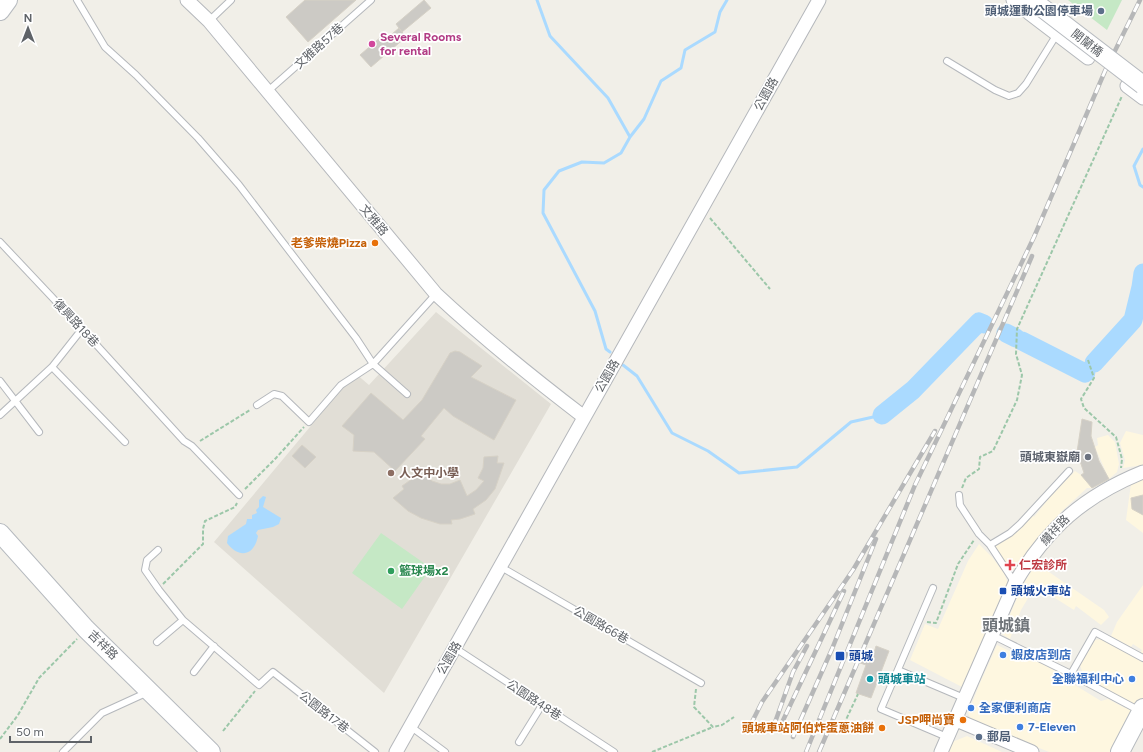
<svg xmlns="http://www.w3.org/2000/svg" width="1143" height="752" viewBox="0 0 1143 752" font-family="Figtree,'Noto Sans TC',sans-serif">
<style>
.commercial{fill:#fef7e0}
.education{fill:#e1ded6}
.green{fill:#c5e8c5}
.water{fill:#aadaff}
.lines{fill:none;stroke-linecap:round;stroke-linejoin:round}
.stream{stroke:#aadaff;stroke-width:3}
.river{stroke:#aadaff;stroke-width:19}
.building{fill:#cccac5;stroke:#d6d1c6}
.lane-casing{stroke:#b5b8bc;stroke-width:8}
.street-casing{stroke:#b5b8bc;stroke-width:15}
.secondary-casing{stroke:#b6babf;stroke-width:20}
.path{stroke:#9cc7a9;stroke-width:2;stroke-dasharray:4 2;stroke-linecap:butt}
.lane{stroke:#fff;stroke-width:6}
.street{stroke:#fff;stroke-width:13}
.secondary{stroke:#fff;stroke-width:18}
.rail-casing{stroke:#b6b7b8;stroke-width:4.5}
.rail{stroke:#fff;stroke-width:3;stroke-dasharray:9;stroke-linecap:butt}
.secondary-bridge-casing{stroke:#b6babf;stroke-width:20;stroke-linecap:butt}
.secondary-bridge{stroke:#fff;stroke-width:18}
.service-dot{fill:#5c6f8a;stroke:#fff;stroke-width:1.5}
.hotel-dot{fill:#d1479c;stroke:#fff;stroke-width:1.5}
.food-dot{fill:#e8710a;stroke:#fff;stroke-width:1.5}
.worship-dot{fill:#6b7280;stroke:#fff;stroke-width:1.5}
.education-dot{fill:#8d6e63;stroke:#fff;stroke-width:1.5}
.health-dot{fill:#e0444e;stroke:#fff;stroke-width:1.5}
.leisure-dot{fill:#2e9e5b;stroke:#fff;stroke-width:1.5}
.transit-dot{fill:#1a4fb4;stroke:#fff;stroke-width:1.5}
.shop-dot{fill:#3f7fe0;stroke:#fff;stroke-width:1.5}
.culture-dot{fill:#0f9aa8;stroke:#fff;stroke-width:1.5}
.labels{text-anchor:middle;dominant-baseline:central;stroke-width:3.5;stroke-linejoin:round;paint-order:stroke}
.service-label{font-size:12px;font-weight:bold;fill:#4e5e75;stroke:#fff;text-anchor:end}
.hotel-label{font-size:12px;font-weight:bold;fill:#b23c85;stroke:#fff;text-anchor:start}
.street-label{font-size:12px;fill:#5f6368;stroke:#fff}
.food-label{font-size:12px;font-weight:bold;fill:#c56008;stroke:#fff;text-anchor:end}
.worship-label{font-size:12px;font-weight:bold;fill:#5b616d;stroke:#fff;text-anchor:end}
.education-label{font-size:12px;font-weight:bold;fill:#785e54;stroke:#fff;text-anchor:start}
.health-label{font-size:12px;font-weight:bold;fill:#be3a42;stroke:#fff;text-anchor:start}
.leisure-label{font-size:12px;font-weight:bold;fill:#27864d;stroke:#fff;text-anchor:start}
.transit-label{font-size:12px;font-weight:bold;fill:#164399;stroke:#fff;text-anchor:start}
.shop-label{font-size:12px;font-weight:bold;fill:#366cbe;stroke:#fff;text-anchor:start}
.culture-label{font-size:12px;font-weight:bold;fill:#0d838f;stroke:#fff;text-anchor:start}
.district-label{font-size:16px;font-weight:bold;fill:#70757a;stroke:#fff}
</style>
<rect width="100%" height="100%" fill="#f1efe8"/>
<path class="commercial" d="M1126,431L1143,435V465L1123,468L1125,460L1120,443Z
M1108,435L1115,442L1119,464L1117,472L1109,479L1095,447L1098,445L1097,438Z
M1075,471L1081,475L1092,488H1087L1062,511L1040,535L1015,571L1005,564L994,544L1009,537L1018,531L1032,514L1034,517L1050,497Z
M1143,477V533L1126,520L1131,484Z
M979,544L992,557L1004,573L1007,581V589L966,683L964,682L962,687L910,660L925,624L938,629L968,561Z
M1036,563L1104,610L1109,617L1101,625L1076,606L1074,610L1047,593L1034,588L1021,610L1010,639L1002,634L1021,588Z
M1143,585V654L1140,653L1142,650L1133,644L1131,647L1111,636L1117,622Z
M1102,639L1106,642L1108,641L1143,660V699L1139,707L1084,677L1080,665L1095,640Z
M997,645L1016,654L1019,651L1057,672L1071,676L1070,682L1101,701L1108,699L1125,708L1126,707L1136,712L1115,752H1049L971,720L968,713L980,683Z
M967,736L1002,752H949L952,742Z"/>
<path class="education" d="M436,312L551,404L384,693L214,542L355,373L369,385Z"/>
<path class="green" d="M1068,0H1122L1107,30Z
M381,533L431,568L402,609L352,573Z"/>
<path class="water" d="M263,496L266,497L263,507L281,518L279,524L273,527L258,530L256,533L258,536C254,556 239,559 227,543L228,536L246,524L247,519H252V515L257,513L256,510L259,507V500Z"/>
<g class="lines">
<path class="stream" d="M537,0L550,36L608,98L630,137L621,153L604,163L582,162L559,171L544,190L543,213L595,311L606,349L610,352
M630,137L644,119L661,81L681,68L685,50L715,32L720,12L727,0
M1143,149L1134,166L1140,185L1143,187
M623,365L637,376L672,433L708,451L739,473L797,467L851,422L882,415"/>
<path class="river" d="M1006,333L1016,338
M1022,341L1085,373L1086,372
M1094,363L1133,320L1141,287L1143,273
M882,415L913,390L979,322L984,324"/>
</g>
<path class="building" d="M305,0H356L308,42L286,17Z
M424,0L431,8L402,32L396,24Z
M399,28L406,37L371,67L360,55L382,36L385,40Z
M455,351L460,352L482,366L471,377L516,400L494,440L453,416L444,408L421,436L425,439L395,471L374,452L353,451L354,435L342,426L371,393L403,420L422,400L450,353Z
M1082,419L1092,422L1091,436L1099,461L1109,479L1092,488L1081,475L1084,473L1077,452Z
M302,445L316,457L305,468L292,456Z
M498,456L497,463H504L495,489L486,500L473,509L475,514L460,519L451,520L452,524H440L421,518L408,511L393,498L404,489L402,486L422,472L432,481L441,484H450L460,480L467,496L476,490L484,481L478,478L483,468L484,457Z
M1143,495V515L1132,509L1131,498Z
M876,646L889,651L871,698L856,693L866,665L857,662L861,651L873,656Z"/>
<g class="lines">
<g class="lane-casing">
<path id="lane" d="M77,0L105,47L136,75L198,138L239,185L356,338L373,364L436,294
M209,21L231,0
M947,61L995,90L1009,96L1018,93L1026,84L1057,34
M268,91L371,0
M0,242L82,329L184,441L192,446L239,495
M52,367L82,329
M0,381L39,432
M257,405L274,394L282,396L309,422L341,385L373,364L407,394
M0,415L52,367L125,442
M959,495L960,505L979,534L990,545L1015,583
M990,545L1010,533L1020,524L1069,471
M158,550L147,560L145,570L159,590L183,620L259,685L273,672L375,752
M501,567L701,683
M933,588L881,709L947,737
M992,635L1071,674L1140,711
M157,642L183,620
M455,648L614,752
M898,670L964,698
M194,672L214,646
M1071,674L1095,632L1143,658
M410,726L445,752
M519,742L542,705
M63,752L102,713L148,692"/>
</g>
<g class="street-casing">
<path id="street" d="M187,0L209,21L436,294C483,338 533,378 584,417
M1013,0L1029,13L1034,6
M1029,13L1088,58
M1127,86L1143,98
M954,719L1032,752
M396,752L819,0
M941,752L1015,583C1047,528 1084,496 1143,472"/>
</g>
<g class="secondary-casing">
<path id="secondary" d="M0,11L8,0
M0,533L86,629L211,752
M1120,752L1143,708"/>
</g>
<path class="path" d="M710,218L770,289
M1088,360L1094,378L1081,399L1084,408L1116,437L1122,459L1121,468
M200,441L250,410
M962,488L966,478L979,469L980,457L993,451L1017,400L1022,375L1016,354L1017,329L1122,96
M245,489L276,458L304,427
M163,584L203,544V529L205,521L235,507L237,503
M927,622L936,623L958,564L974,540
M696,689L694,707L713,727L722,725L734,717
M844,724L858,694
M223,731L255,691
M0,739L18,715L39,678L77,639
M652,752L713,727"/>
<use href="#lane" class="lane"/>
<use href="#street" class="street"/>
<use href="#secondary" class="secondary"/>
<g class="rail-casing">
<path id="rail" d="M750,726L762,702L853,570L935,431
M773,728L793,672L807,646
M778,731L844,591
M793,737L832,649L876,539
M806,752L915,485L1034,237L1105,71L1140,0
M819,752L1032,256"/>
</g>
<use href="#rail" class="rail"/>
<g class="secondary-bridge-casing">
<path id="secondary-bridge" d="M1032,0L1143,85"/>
</g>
<use href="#secondary-bridge" class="secondary-bridge"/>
</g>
<g class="service-dot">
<circle cx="1101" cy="11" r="4"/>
<circle cx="979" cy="737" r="4"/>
</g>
<circle class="hotel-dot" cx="372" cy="44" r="4"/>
<g class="food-dot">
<circle cx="375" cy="243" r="4"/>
<circle cx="963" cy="720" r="4"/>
<circle cx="882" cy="728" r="4"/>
</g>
<circle class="worship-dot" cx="1088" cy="457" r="4"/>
<circle class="education-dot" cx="391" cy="473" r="4"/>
<path class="health-dot" d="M1008 559h4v4h4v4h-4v4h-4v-4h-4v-4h4z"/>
<circle class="leisure-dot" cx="391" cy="571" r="4"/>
<g class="transit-dot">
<rect x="999" y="587" width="8" height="8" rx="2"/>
<rect x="835" y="651" width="10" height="10" rx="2"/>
</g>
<g class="shop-dot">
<circle cx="1003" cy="655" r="4"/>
<circle cx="1132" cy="679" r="4"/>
<circle cx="971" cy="708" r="4"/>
<circle cx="1020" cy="727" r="4"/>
</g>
<circle class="culture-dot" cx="870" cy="679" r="4"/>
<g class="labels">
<g class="service-label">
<text x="1093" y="11">頭城運動公園停車場</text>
<text x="987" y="737" text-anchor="start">郵局</text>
</g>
<g class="hotel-label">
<text x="380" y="37">Several Rooms<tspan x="380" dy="14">for rental</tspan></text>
</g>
<g class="street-label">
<text transform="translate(1087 43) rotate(38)">開蘭橋</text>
<text transform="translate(319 46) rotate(-42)">文雅路57巷</text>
<text transform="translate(766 94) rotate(-61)">公園路</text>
<text transform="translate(374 220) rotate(50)">文雅路</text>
<text transform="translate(76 323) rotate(47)">復興路18巷</text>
<text transform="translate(607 376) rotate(-60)">公園路</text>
<text transform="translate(1055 530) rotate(-47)">纘祥路</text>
<text transform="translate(601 625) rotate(30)">公園路66巷</text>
<text transform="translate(103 645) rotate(44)">吉祥路</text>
<text transform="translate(449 658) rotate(-60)">公園路</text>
<text transform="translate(534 700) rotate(33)">公園路48巷</text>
<text transform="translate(324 712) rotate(38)">公園路17巷</text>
</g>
<g class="food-label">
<text x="367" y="243">老爹柴燒Pizza</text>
<text x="955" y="720">JSP呷尚寶</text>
<text x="874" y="728">頭城車站阿伯炸蛋蔥油餅</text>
</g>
<g class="worship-label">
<text x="1080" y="457">頭城東嶽廟</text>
</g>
<g class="education-label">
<text x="399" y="473">人文中小學</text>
</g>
<g class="health-label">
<text x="1019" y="565">仁宏診所</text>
</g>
<g class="leisure-label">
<text x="399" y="571">籃球場x2</text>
</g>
<g class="transit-label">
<text x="1011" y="591">頭城火車站</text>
<text x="849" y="656">頭城</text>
</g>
<g class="shop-label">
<text x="1011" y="655">蝦皮店到店</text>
<text x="1124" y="679" text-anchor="end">全聯福利中心</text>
<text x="979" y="708">全家便利商店</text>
<text x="1028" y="727">7-Eleven</text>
</g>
<g class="culture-label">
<text x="878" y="679">頭城車站</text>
</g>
<g class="district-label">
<text x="1006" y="625">頭城鎮</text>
</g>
</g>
<g transform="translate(28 28)" stroke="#ffffff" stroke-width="3" paint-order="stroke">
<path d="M0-3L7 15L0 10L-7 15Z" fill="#5f6368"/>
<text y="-6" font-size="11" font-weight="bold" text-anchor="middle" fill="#5f6368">N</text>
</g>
<path d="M10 736v6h81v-6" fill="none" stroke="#5f6368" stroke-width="2"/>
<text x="16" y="736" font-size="12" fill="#5f6368" stroke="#ffffff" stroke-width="3" paint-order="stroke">50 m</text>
</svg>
